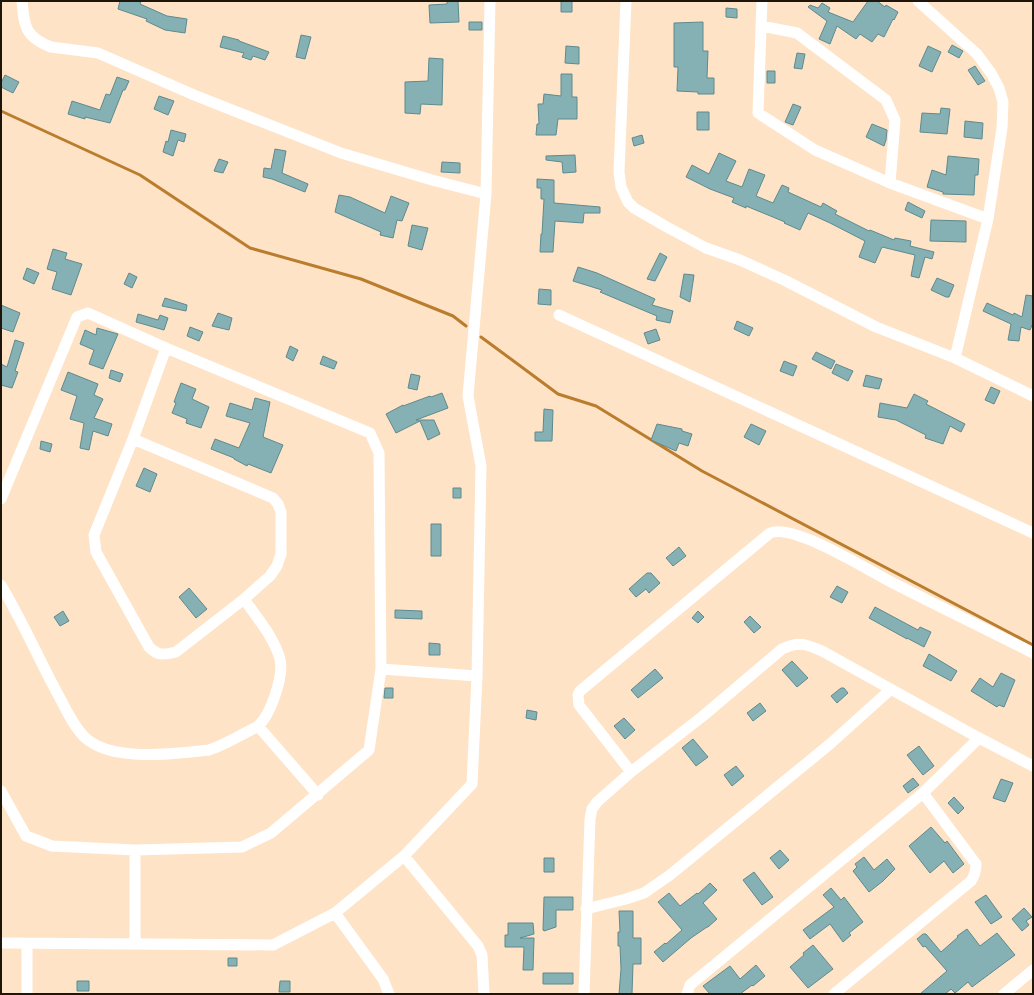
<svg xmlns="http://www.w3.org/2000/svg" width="1034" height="995" viewBox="0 0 1034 995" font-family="Mulish,sans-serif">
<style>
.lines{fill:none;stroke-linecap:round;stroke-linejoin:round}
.stream{stroke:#ba7d2d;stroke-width:3}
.building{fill:#85b1b5;stroke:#5e8a8e}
.minor{stroke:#fff;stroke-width:11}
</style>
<rect width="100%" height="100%" fill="#fee3c6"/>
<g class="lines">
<path class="stream" d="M1,111L140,175L250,248L361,279L453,316L466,326
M481,337L558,394L596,406L702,471L1033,645"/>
</g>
<path class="building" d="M120,1H141L140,4L167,16L187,19L185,33L165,30L146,21L147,19L118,9Z
M447,1H458L459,22L430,23L429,5L447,4Z
M561,1H572V12H561Z
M868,1H877L885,7L886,5L898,12L894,20L893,19L884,37L878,34L872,42L860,34L856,39L837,26L830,44L819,39L827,21L808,7L810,5L818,8L822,3L830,8L828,12L853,22Z
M726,8L737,9V18L726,17Z
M469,22H482V30H469Z
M703,22V51H708L707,78H714V94H698V92L677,91L678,67H674V23Z
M301,35L311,37L305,59L296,57Z
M223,36L239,40V41L269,52L265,60L253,56L251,60L242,57L244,53L220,47Z
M952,45L963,51L959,58L948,52Z
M566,46L579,47V64L565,63Z
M928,46L941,52L932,72L919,66Z
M797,53L805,54L802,69L794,68Z
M429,58L443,59L442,105L421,104L420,114L405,113V82L428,81Z
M975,66L985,81L978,85L968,70Z
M767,71H775V83H767Z
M561,74H572V97H577V119H558L556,135H536L537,124H539L538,104H543L544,94L561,96Z
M5,75L19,82L13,93L1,87V83Z
M117,77L129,81L125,90H123L110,123L85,117V119L68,114L72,101L100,110L106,94L110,95Z
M159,96L174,101L168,115L154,109Z
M793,104L801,107L793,125L785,122Z
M941,108L950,109L947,134L920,132L922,113L940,114Z
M697,112H709V130H697Z
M965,121L983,123L982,139L964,137Z
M872,124L887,130L886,140L884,146L866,137Z
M171,130L186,134L184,142L178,140L173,156L163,152L166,141L168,142Z
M642,135L644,143L634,146L632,138Z
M275,149L286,151L282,173L308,184L305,192L272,179L263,177L264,168L271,169Z
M719,153L736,161L726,181L742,187L749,169L765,175L756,196L773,203L782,185L789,188L788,192L821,207L823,203L837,211L835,214L869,231L870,230L894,240L895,238L911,241L910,246L934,252L932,259L925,257L919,278L911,276L915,255L882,247L875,263L859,257L865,241L830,223L808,213L800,230L784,223L785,222L746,206V208L732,202L734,198L710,189L686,177L692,165L709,174Z
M575,155L576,172L563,173L562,162L546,160V156Z
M948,156L979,159L978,175H975L974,195L943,194V192L927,187L932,170L946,175Z
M219,159L228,162L223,173L214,171Z
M442,162L460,163V173L441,172Z
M537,179L554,180V203L600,207V213H584L583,223L555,221L553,252H540L541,234H542L544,199H541V188H537Z
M339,195L350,197L385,213L391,196L409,203L402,221L397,220L393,238L380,235L381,232L335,212Z
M908,202L925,211L922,218L905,210Z
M931,220L966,221V242L930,241Z
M412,225L428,228L422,250L408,246Z
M53,249L67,253L65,259L82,264L71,295L52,289L57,272L47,269Z
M660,253L667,257L655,281L647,279Z
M578,267L597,273L655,299L652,305L673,311L670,323L656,320L657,316L600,292L602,290L573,281Z
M27,268L39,273L34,284L23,279Z
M129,273L137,277L132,288L124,284Z
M684,274L694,275L690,302L680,297Z
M937,278L954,285L949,297H946L931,290Z
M539,289L551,290V305L538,304Z
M1026,295L1033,296V323L1030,330L1021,327L1019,341L1008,340L1011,324L983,311L987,303L1013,315L1014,313L1022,317Z
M165,298L187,305L186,311L162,306Z
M1,305L20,313L13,332L1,328Z
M218,313L232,318L229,330L212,326Z
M138,314L158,320L160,315L168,318L164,330L136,322Z
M737,321L753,328L749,336L734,329Z
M190,327L203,332L199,341L187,336Z
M97,328L118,334L103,369L89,364L94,350L80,344L85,330L96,335Z
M656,329L660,340L648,344L644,333Z
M15,340L24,343L15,371L18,372L12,388L1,385V364L7,367Z
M290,346L298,350L293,361L286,357Z
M816,352L835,361L831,369L812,359Z
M323,356L337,362L334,369L320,364Z
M784,361L797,366L793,376L780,371Z
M836,364L853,371L848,381L832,373Z
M111,370L123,374L120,382L109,378Z
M68,372L98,384L94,395L103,399L94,418L112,424L108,436L93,431L89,450L80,448L84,423L70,419L77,396L61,390Z
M411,374L420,376L417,390L408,388Z
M866,375L882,379L879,389L863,386Z
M181,383L196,389L192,399L209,407L201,428L186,423L187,419L172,413L176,403L174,402Z
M991,387L1000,391L994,404L985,400Z
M442,393L448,408L416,420H434L440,434L428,440L420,421L396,433L386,414L403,405V406L430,396L431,397Z
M914,394L928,401L926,404L965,424L961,432L950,426L943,444L925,438L926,435L896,420L878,417L880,403L907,408Z
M255,398L270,402L263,437L283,445L271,473L248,464L247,466L234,459V458L211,449L215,439L239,448L250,423L226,416L230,403L252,410Z
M544,409L553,410L552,441H535V432H543Z
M657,424L682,429V431L692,434L688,446L679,443L676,451L651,440Z
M751,424L766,431L759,445L744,437Z
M41,441L52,444L50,452L40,449Z
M144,468L157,474L150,492L136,486Z
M453,488H461V498H453Z
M431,524H441V556H431Z
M679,547L686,556L673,566L666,558Z
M647,573H651L660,583L649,593L646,589L636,597L629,589Z
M837,586L848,592L842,603L830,597Z
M189,588L207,609L196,618L179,597Z
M875,607L918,630L920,627L931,632L924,647L907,638V639L869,618Z
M395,610L422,611V619L395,618Z
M63,611L69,621L60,626L54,617Z
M698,611L704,617L698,623L692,618Z
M750,616L761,627L754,633L744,622Z
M429,643L440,644V655H429Z
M929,654L957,671L951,681L923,666Z
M792,661L808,678L797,687L782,670Z
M655,669L663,678L638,698L631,690Z
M1001,673L1015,680L1004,707L999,705L997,707L971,691L980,678L993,687Z
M385,688H393V698H384Z
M841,688H844L848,693L837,703L831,696Z
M760,703L766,711L753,721L747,713Z
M527,710L537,712L536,720L526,718Z
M624,718L635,730L625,739L614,726Z
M693,739L708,757L696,766L682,748Z
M919,746L934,766L923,775L907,755Z
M736,766L744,776L732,786L724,775Z
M913,778L919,785L908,793L903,786Z
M1001,779L1013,783L1005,802L993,798Z
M954,797L964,808L958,814L948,803Z
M931,827L945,843L947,841L964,864L953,873L944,861L930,873L909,846Z
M780,850L789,860L779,869L770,858Z
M864,857L874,870L887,859L895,869L883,881L869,892L853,871L857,867L855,864Z
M544,858H554V872H544Z
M754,872L773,897L762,905L743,880Z
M710,883L717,890L703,903L717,919L708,927H707L691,938L663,962L654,952L665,943L666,944L682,930L658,902L669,893L680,906L697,893L698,894Z
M831,888L841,900L844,897L863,922L849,933L851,935L843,942L830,924L810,939L803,930L834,907L823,895Z
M986,895L1002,917L991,924L975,902Z
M544,897H573V910H556V927L544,931L543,930Z
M1024,908L1032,917L1026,921L1029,925L1022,931L1012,919Z
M619,911H633V938H641V964H633L632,994H619L621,969L620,946H618V932H620Z
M508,923H533L534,934L520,938H534L533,970H523L524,947H505V935H508Z
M967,929L980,946L997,933L1015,955L972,987L968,982L955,993L951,989L945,994H920L947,971L925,946L923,947L917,939L923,934H926L941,952L958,937L957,936Z
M813,945L833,969L808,988L790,967L804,955L803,953Z
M228,958H237V966H228Z
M756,965L765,976L753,986L752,985L740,994H710L703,986L730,966L740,979Z
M543,973H573V984H543Z
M77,981H89V991H77Z
M280,981H290V992H279Z"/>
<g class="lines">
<path class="minor" d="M22,1C24,26 25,37 51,47L98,53L194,95L341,153L432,180L486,194
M626,1L619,172L621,187L628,202L634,208L665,226L706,248L740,260L784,280L876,327L955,358L1033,396
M762,1L758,113L815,150L890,183L988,219
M918,1L977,54L991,73L999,88L1003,102L1002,128L988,219L955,358
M761,26L797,33L886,100L895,120L890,183
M559,315L1033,533
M133,439L273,498L278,504L281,512V554L277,566L270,576L244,599L176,652C164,655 158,656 149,647L96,552L94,535L133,439L166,348
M1,499L77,317L88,313L166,348L370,433L379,453L381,669L369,750L271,833L242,847L135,850L52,846L26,836L1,791
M1,585C23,622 40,662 61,700C67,712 77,732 88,740C112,759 162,755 191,752C197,751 203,751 209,750C222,746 235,738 247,732C251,730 255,728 258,726C271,715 284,675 280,659C274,637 257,618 244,599
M381,669L477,676
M258,726L318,795
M631,772L579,705L578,695L580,691L770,533C795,523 872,573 897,585C942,608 988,630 1033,653
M135,850V944
M404,856L478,946L482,955L484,994
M586,909L626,899L644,893L670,875L830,744L890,690
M335,913L383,979L389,994
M1,943L273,945L335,913L404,856L472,784L477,676L481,466L468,396L486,194L490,1
M27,994V943
M584,994L590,819L592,809L597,802L631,772L703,716L782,649C799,641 806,644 822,651L979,738L1033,766
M687,994L690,985L923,793L979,738
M834,994L971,881C975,875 976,871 976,864L923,793
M1004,994L1033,970"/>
</g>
<rect width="1034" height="995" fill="none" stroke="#1e150b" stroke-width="4"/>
</svg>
